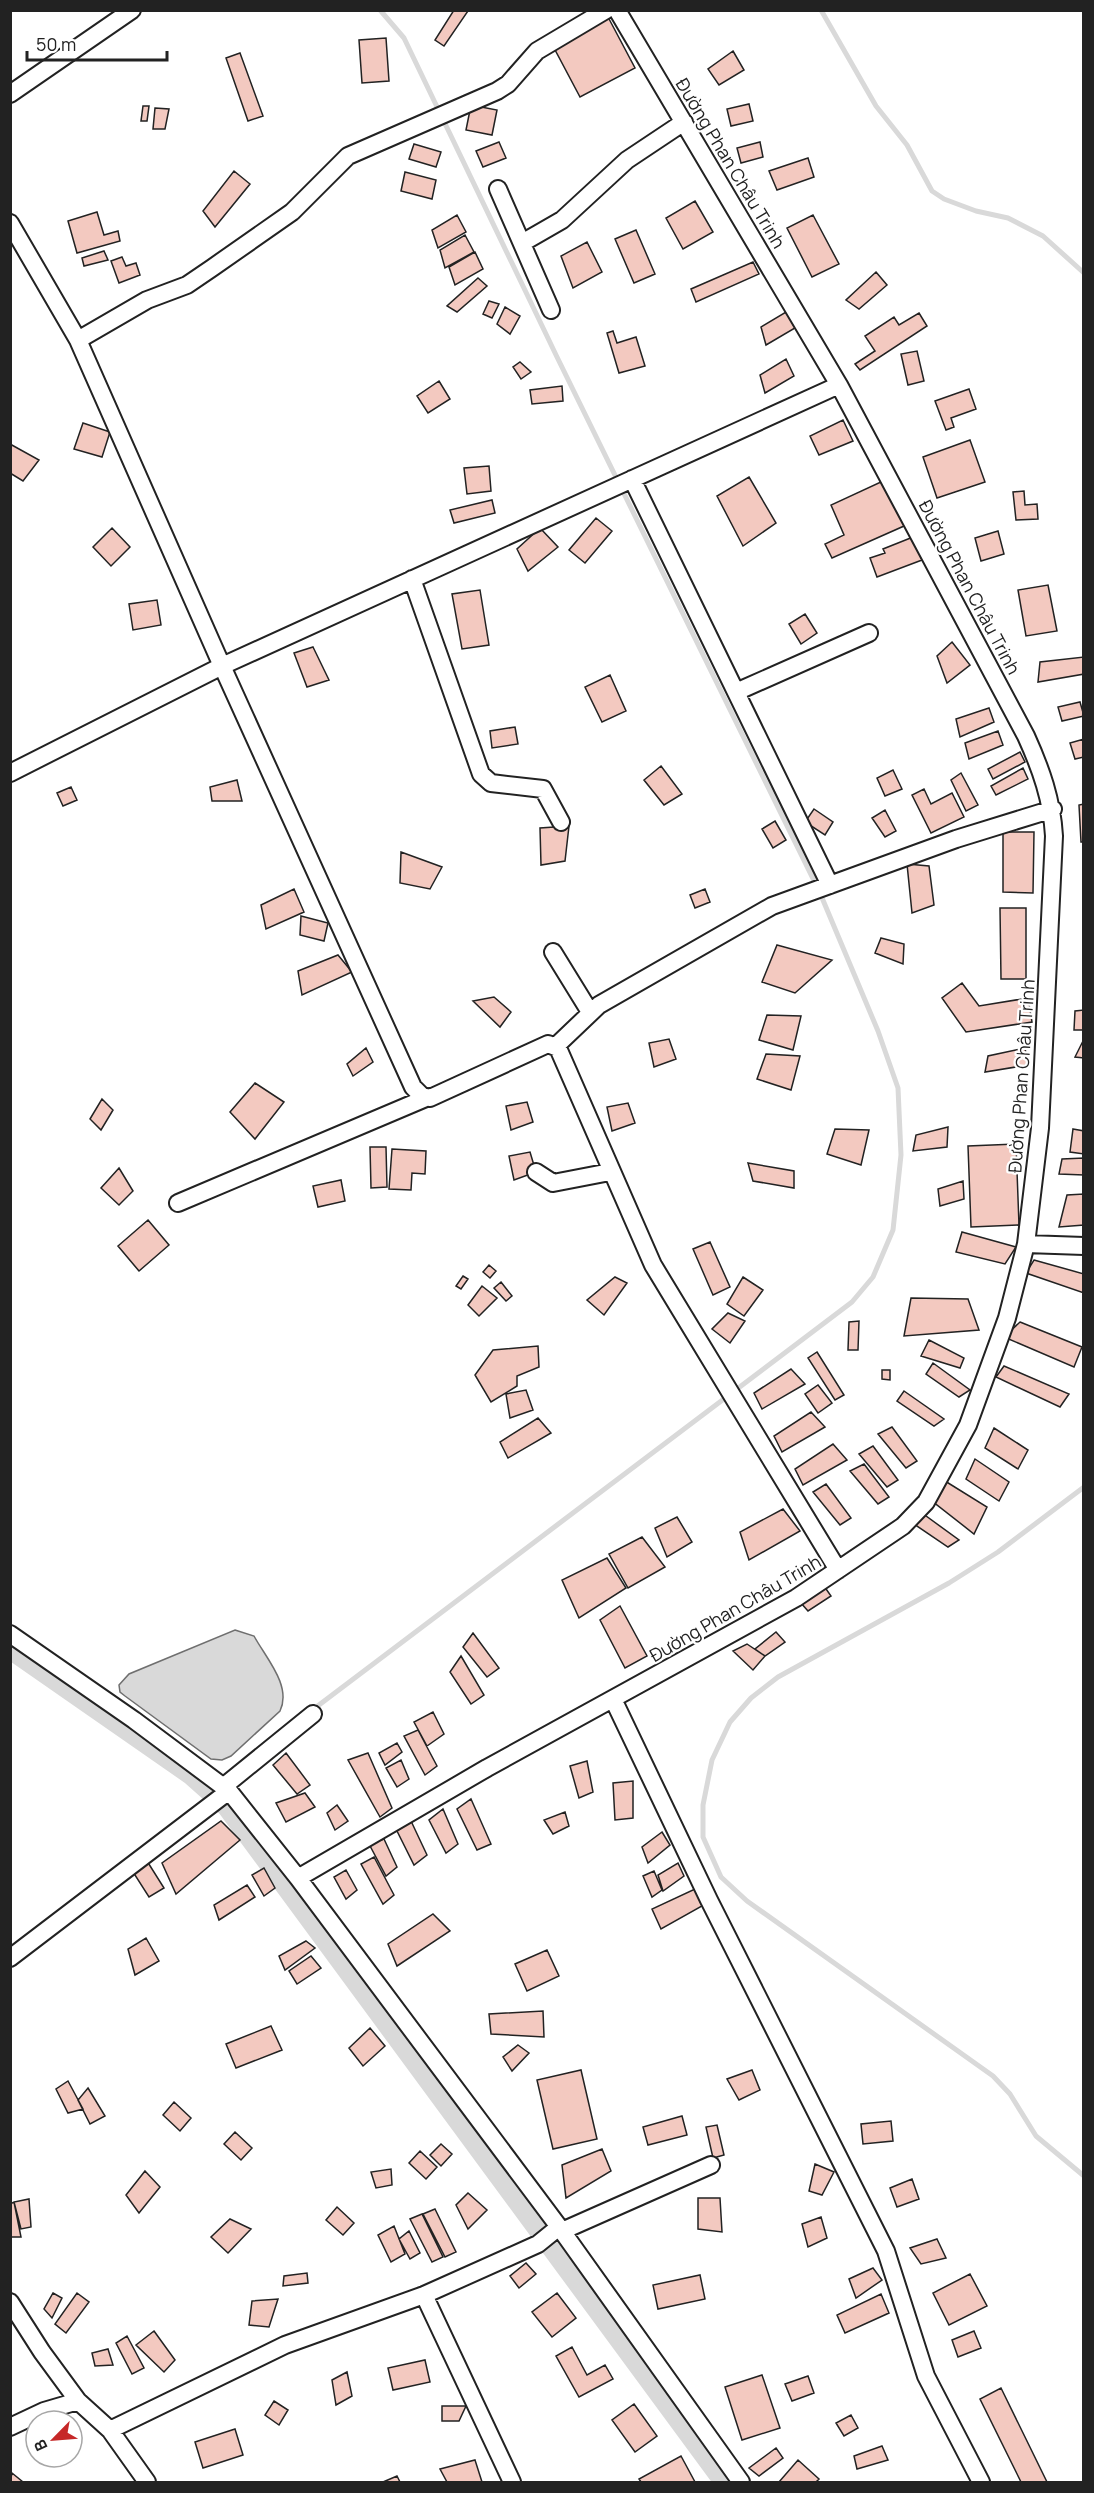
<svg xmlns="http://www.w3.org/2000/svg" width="1094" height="2493" viewBox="0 0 1094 2493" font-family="Manrope,sans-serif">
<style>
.water{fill:#d9d9d9;stroke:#6f6f6f;stroke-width:1.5}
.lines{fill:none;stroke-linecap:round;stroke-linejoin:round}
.stream{stroke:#d9d9d9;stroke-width:5}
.canal{stroke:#d9d9d9;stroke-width:20}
.building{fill:#f3c9c0;stroke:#222;stroke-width:1.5}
.street-casing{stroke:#222;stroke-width:20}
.street{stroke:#fff;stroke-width:16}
.labels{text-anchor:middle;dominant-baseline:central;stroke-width:4.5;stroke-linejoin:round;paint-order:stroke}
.street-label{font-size:18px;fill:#222;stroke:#fff}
</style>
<rect width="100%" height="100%" fill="#fff"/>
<path class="water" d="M235,1630L254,1636C266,1658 292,1686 280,1711L231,1756L222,1760L211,1759L125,1696L120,1692L119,1685L129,1674Z"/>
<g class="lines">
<path class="stream" d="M821,10L876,106L907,145L932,191L944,199L976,211L1008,218L1043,236L1084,273
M1084,1487L998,1552L949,1583L778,1677L751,1698L730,1722L712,1760L703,1805V1837L721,1877L747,1901L993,2076L1010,2094L1036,2136L1084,2176
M311,1711L852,1302L873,1277L893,1230L901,1155L898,1088L878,1031L820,893L557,357L404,38L380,10"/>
<path class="canal" d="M10,1649L191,1775L227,1807L724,2482"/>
</g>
<path class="building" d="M454,10L468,11L444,46L435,40Z
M608,17L635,68L580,97L553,46Z
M386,38L389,81L362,83L359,40Z
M733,51L744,70L719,85L708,69Z
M240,53L263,116L248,121L226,58Z
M749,104L753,121L731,126L727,109Z
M471,105L497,110L492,135L466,130Z
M143,106H149L147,121H141Z
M155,108L169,109L165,129H153Z
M499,142L506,158L483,167L476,151Z
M760,142L763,157L741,163L737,148Z
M414,144L441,152L436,167L409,159Z
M808,158L814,177L777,190L769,171Z
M234,171L250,184L215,227L203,211Z
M405,172L436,180L432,199L401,191Z
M695,201L713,232L683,249L666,218Z
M97,212L104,235L118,231L120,241L77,253L68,221Z
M457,215L466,232L438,248L432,230Z
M813,215L839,264L812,277L787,228Z
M636,230L655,274L634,283L615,239Z
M465,235L474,252L445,268L440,250Z
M587,242L602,272L573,288L561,256Z
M104,251L108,260L84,266L82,258Z
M475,252L483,269L455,285L449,267Z
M122,257L126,266L136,263L140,275L119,283L111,261Z
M753,262L759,274L696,302L691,289Z
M876,272L887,285L859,309L846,300Z
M478,278L487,286L457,312L447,306Z
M489,301L499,304L492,318L483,314Z
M505,307L520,316L510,334L497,324Z
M786,312L795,328L766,345L761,327Z
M919,313L927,326L860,370L855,364L875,351L865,336L894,317L899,325Z
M613,331L617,343L636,337L645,366L619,373L607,333Z
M917,351L924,381L908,385L901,354Z
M786,359L794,376L765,393L760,375Z
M520,362L531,372L521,379L513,367Z
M439,381L450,399L428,413L417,396Z
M562,386L563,401L532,404L530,390Z
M969,389L976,409L951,418L954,427L946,430L935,401Z
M843,420L853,441L819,455L810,436Z
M83,423L110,432L102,457L74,449Z
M970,440L985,482L937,498L923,457Z
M10,444L39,460L23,481L10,473Z
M489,466L491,491L467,494L464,468Z
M749,477L776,523L743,546L717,496Z
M883,481L904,526L832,558L825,544L844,535L831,505Z
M1024,491L1025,505L1037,504L1038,519L1016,520L1013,492Z
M492,500L495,513L454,523L450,510Z
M596,518L612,531L585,563L569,550Z
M112,528L130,547L111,566L93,547Z
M540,528L558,547L528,571L517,549Z
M998,531L1004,554L981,561L975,538Z
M913,537L922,560L877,577L870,558L885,553L883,549Z
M1048,585L1057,631L1026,636L1018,590Z
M480,590L489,645L462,649L452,594Z
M157,600L161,625L133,630L129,604Z
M805,614L817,633L801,644L789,624Z
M952,642L970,665L947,683L937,656Z
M313,647L329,680L307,687L294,653Z
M1084,657V674L1038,682L1040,662Z
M610,675L626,711L602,722L585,687Z
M1080,702L1084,716L1062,721L1058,707Z
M989,708L994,722L960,737L956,719Z
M515,727L518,744L492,748L490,731Z
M998,731L1003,745L969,759L965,743Z
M1084,739V757L1075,759L1070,743Z
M1020,752L1025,762L993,779L988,769Z
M661,766L682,794L664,805L644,780Z
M1023,768L1028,779L996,795L991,786Z
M893,770L902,789L885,796L877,778Z
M961,773L978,805L966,811L951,780Z
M237,780L242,801H212L210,787Z
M71,787L77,800L63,806L57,793Z
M924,789L931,804L952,793L964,817L931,833L912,795Z
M1084,804V842H1081L1079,805Z
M814,809L833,822L825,835L805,822Z
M885,810L896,831L885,837L872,818Z
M775,821L786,840L773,848L762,829Z
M569,826L565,861L541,865L540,828Z
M1003,832H1034L1033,893L1003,892Z
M401,852L442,867L430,889L400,883Z
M907,864L929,866L934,905L912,913Z
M294,889L304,912L266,929L261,905Z
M705,889L710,902L695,908L690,895Z
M1000,908H1026V979H1001Z
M301,916L328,923L324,941L300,935Z
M881,938L904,944L903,964L875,953Z
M777,945L832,960L795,993L762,982Z
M338,955L352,972L302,995L298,971Z
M962,983L979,1006L1028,998L1032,1022L966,1032L942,998Z
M494,997L511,1012L500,1027L473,1001Z
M1084,1010V1030H1074L1075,1011Z
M767,1015L801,1016L793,1050L759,1040Z
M669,1039L676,1059L654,1067L649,1043Z
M1084,1039V1058L1075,1057Z
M366,1048L373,1062L353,1076L347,1064Z
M1025,1048L1028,1065L985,1072L988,1056Z
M766,1054L800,1056L791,1090L757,1079Z
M255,1083L284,1102L255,1139L230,1112Z
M102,1099L113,1110L101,1130L90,1119Z
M527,1102L533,1122L511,1130L506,1106Z
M628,1103L635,1123L612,1131L607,1107Z
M948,1127L947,1147L913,1151L916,1135Z
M835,1129L869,1130L861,1165L827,1154Z
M1073,1129L1084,1131V1154L1070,1152Z
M1016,1144L1019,1225L971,1227L968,1146Z
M370,1147H386L387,1187L371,1188Z
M392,1149L426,1151L425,1174L412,1173L411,1190L389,1189Z
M530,1152L536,1172L514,1180L509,1156Z
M1084,1158V1175L1059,1174L1062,1159Z
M748,1163L794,1171V1188L753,1181Z
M119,1168L133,1191L119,1205L101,1188Z
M341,1180L345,1201L318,1207L313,1186Z
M963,1181L964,1199L940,1206L938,1189Z
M1084,1194V1225L1059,1227L1067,1195Z
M148,1220L169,1245L139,1271L118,1246Z
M962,1232L1016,1247L1005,1264L956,1252Z
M710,1242L730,1287L713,1295L693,1249Z
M1034,1260L1084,1274V1293L1026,1273Z
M489,1265L496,1271L490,1278L483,1272Z
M463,1276L468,1279L461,1289L456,1286Z
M615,1277L627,1283L604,1315L587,1300Z
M743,1277L763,1290L744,1316L727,1304Z
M501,1282L512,1296L506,1301L494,1288Z
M482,1286L497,1298L479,1316L468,1305Z
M911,1298L968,1299L979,1330L904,1336Z
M728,1313L745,1321L730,1343L712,1329Z
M859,1321L858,1350H848L849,1322Z
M1020,1322L1082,1347L1074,1367L1004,1337Z
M929,1340L964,1358L960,1368L921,1356Z
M538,1346L539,1367L517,1376V1386L491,1402L475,1375L493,1350Z
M817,1352L844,1395L835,1400L808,1358Z
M933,1363L970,1390L959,1397L926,1374Z
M1004,1366L1069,1394L1060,1407L996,1377Z
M791,1369L805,1384L762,1409L754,1393Z
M882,1370H890V1380L882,1379Z
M818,1385L832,1403L818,1413L805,1394Z
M526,1390L533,1410L510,1418L506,1394Z
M904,1391L944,1419L934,1426L897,1401Z
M811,1412L825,1427L782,1452L774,1436Z
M538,1418L551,1433L508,1458L500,1442Z
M892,1427L917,1461L906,1468L878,1434Z
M994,1428L1028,1450L1018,1469L985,1448Z
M833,1444L847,1460L803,1485L795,1469Z
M873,1446L898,1480L887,1487L859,1454Z
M975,1459L1009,1482L999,1501L966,1479Z
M864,1464L889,1497L878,1504L850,1471Z
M945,1481L987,1507L974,1534L932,1501Z
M826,1484L851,1518L840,1525L813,1492Z
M783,1509L800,1531L749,1560L740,1532Z
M922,1513L959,1540L948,1547L914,1524Z
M677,1517L692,1542L667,1557L655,1528Z
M642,1537L665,1567L628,1588L609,1554Z
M607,1558L626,1588L579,1618L562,1580Z
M824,1586L831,1596L808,1611L801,1603Z
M620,1606L647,1656L625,1668L600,1620Z
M776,1632L785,1642L765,1656L755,1649Z
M473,1633L499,1668L487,1677L463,1647Z
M747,1644L765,1656L753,1670L733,1651Z
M461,1656L484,1695L471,1704L450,1672Z
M433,1712L444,1734L427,1746L414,1722Z
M418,1730L437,1766L425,1775L404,1736Z
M397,1743L402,1752L385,1765L379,1753Z
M286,1753L310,1785L297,1794L273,1765Z
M368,1753L392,1808L380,1817L348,1760Z
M401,1760L409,1779L397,1787L386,1768Z
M587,1761L593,1792L579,1798L570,1766Z
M633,1781V1818L615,1820L613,1783Z
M305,1793L315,1807L286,1822L276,1803Z
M471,1799L491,1844L477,1850L457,1809Z
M337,1805L348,1821L335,1830L327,1813Z
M443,1809L458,1844L446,1853L429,1820Z
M565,1812L569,1826L553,1834L544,1820Z
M221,1821L240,1840L176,1894L162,1863Z
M411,1821L427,1855L414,1865L397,1831Z
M662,1832L670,1845L648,1863L642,1847Z
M384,1839L397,1867L386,1876L369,1844Z
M374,1857L394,1895L383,1904L361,1864Z
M147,1861L164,1888L149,1897L133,1872Z
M678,1863L684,1876L663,1891L658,1875Z
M264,1868L275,1888L264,1896L252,1875Z
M346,1870L357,1890L346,1899L334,1877Z
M654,1871L662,1890L652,1897L643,1876Z
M247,1885L255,1897L219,1920L214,1905Z
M695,1889L702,1906L661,1929L652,1909Z
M433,1914L450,1931L397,1966L388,1944Z
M146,1938L159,1961L135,1975L128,1949Z
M306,1941L315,1948L285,1970L279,1956Z
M547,1950L559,1976L527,1991L515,1964Z
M311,1956L321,1968L297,1984L289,1971Z
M543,2011L544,2037L491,2034L489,2014Z
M271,2026L282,2050L236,2068L226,2044Z
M370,2028L385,2046L363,2066L349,2048Z
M518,2045L529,2053L512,2071L503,2057Z
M581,2070L597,2139L553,2149L537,2080Z
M752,2070L760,2090L739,2100L727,2079Z
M68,2081L83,2109L68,2113L56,2089Z
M88,2088L105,2116L90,2124L78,2100Z
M174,2102L191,2118L180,2131L163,2115Z
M682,2116L687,2135L648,2145L643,2127Z
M891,2121L893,2141L863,2144L861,2124Z
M717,2125L724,2155L713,2158L706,2127Z
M235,2132L252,2148L241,2160L224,2144Z
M441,2144L452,2154L441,2166L430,2155Z
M602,2149L611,2171L566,2198L562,2165Z
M420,2151L437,2167L426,2179L409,2163Z
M815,2164L834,2172L822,2195L809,2191Z
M391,2169L392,2185L376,2188L371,2172Z
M145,2171L160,2187L139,2213L126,2195Z
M912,2179L919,2199L897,2207L890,2188Z
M468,2193L487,2210L468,2229L456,2205Z
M698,2198H720L722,2232L698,2229Z
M29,2199L31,2227L21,2229L14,2202Z
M14,2202L21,2237H10V2204Z
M337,2207L354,2223L343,2235L326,2220Z
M435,2209L456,2252L445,2257L423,2214Z
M422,2214L443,2257L432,2262L410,2219Z
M821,2217L827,2238L808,2247L802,2224Z
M230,2219L251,2229L228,2253L211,2237Z
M394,2226L405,2254L391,2262L378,2235Z
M409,2231L420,2253L410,2259L399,2239Z
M937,2239L946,2258L921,2264L910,2248Z
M526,2263L536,2274L519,2288L510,2276Z
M873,2268L882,2280L856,2298L849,2279Z
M307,2273L308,2283L283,2286L284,2276Z
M970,2274L987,2306L949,2325L933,2293Z
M700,2275L705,2299L658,2309L653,2285Z
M53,2293L62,2298L52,2318L44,2309Z
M77,2293L89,2302L66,2333L55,2324Z
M557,2293L576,2318L552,2337L532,2312Z
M881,2294L889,2313L845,2333L837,2315Z
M278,2299L269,2327L249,2325L252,2301Z
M154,2331L175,2360L164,2372L136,2345Z
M974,2331L981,2348L958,2357L952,2340Z
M127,2336L144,2368L132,2374L116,2343Z
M572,2347L587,2375L605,2365L613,2379L579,2397L556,2356Z
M108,2349L113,2365L95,2366L92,2353Z
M425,2360L430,2382L393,2390L388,2368Z
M347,2372L352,2396L336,2405L332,2380Z
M762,2375L780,2428L742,2440L725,2387Z
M808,2376L814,2393L792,2401L785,2384Z
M1001,2388L1047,2482H1021L980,2399Z
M274,2401L288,2410L279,2425L265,2415Z
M634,2404L657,2436L635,2452L612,2420Z
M442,2406H466L459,2421H442Z
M851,2415L858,2428L844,2436L836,2423Z
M235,2429L243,2455L203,2468L195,2442Z
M882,2446L888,2460L857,2469L854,2456Z
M776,2448L783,2458L759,2476L749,2468Z
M681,2456L695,2482H641L639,2479Z
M475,2460L482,2482H447L440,2469Z
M798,2460L819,2479L816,2482H779Z
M12,2473L23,2482H10Z
M397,2476L400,2482H383Z"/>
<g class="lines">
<g class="street-casing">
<path id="street" d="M10,94L132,10
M498,189L551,310
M10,223L78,340L222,666L413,1087L422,1096L430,1098L548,1044L558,1048L653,1265L838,1570
M522,243L562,220L627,160L684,122
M78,340L147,300L187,285L212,268L292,212L348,156L497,91L508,84L537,51L606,10
M632,479L830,885
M412,579L481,774L491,783L543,789L561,822
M736,692L869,633
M10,773L222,666L839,385
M553,952L590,1012
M556,1046L599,1005L772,906L956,839L1053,809
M536,1172L553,1183L610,1172
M178,1203L426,1098
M1026,1244L1084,1246
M10,1634L134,1720L229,1791L298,1878L562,2231L741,2482
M613,1699L709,1900L886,2251L926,2376L981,2482
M223,1787L313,1714
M298,1878L487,1768L796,1598L903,1526L926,1502L968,1425L1007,1318L1026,1244L1040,1128L1054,836C1052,800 1041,769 1026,736L839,385L617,10
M10,1958L229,1791
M562,2231L711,2165
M424,2295L512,2482
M10,2302L42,2352L78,2401
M10,2427L44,2411L78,2401L110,2430L285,2345L424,2295L538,2244L559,2227
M110,2430L147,2482"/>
</g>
<use href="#street" class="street"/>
</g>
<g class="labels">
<g class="street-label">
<text transform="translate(731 163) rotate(59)">Đường Phan Châu Trinh</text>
<text transform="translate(970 587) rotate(62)">Đường Phan Châu Trinh</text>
<text transform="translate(1021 1076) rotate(-86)">Đường Phan Châu Trinh</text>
<text transform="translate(735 1608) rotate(-30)">Đường Phan Châu Trinh</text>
</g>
</g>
<rect width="1094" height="2493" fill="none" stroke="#222222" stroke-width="24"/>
<g transform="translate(54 2439) rotate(245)"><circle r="28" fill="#ffffff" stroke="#a7a7a7" stroke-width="1.5"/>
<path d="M0-4.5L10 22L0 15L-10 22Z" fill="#c62828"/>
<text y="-9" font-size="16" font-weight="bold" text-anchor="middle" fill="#222222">B</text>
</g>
<path d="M27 51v9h140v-9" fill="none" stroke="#222222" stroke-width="3"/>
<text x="36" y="51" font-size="18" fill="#222222" stroke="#ffffff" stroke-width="4.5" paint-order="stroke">50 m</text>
</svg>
